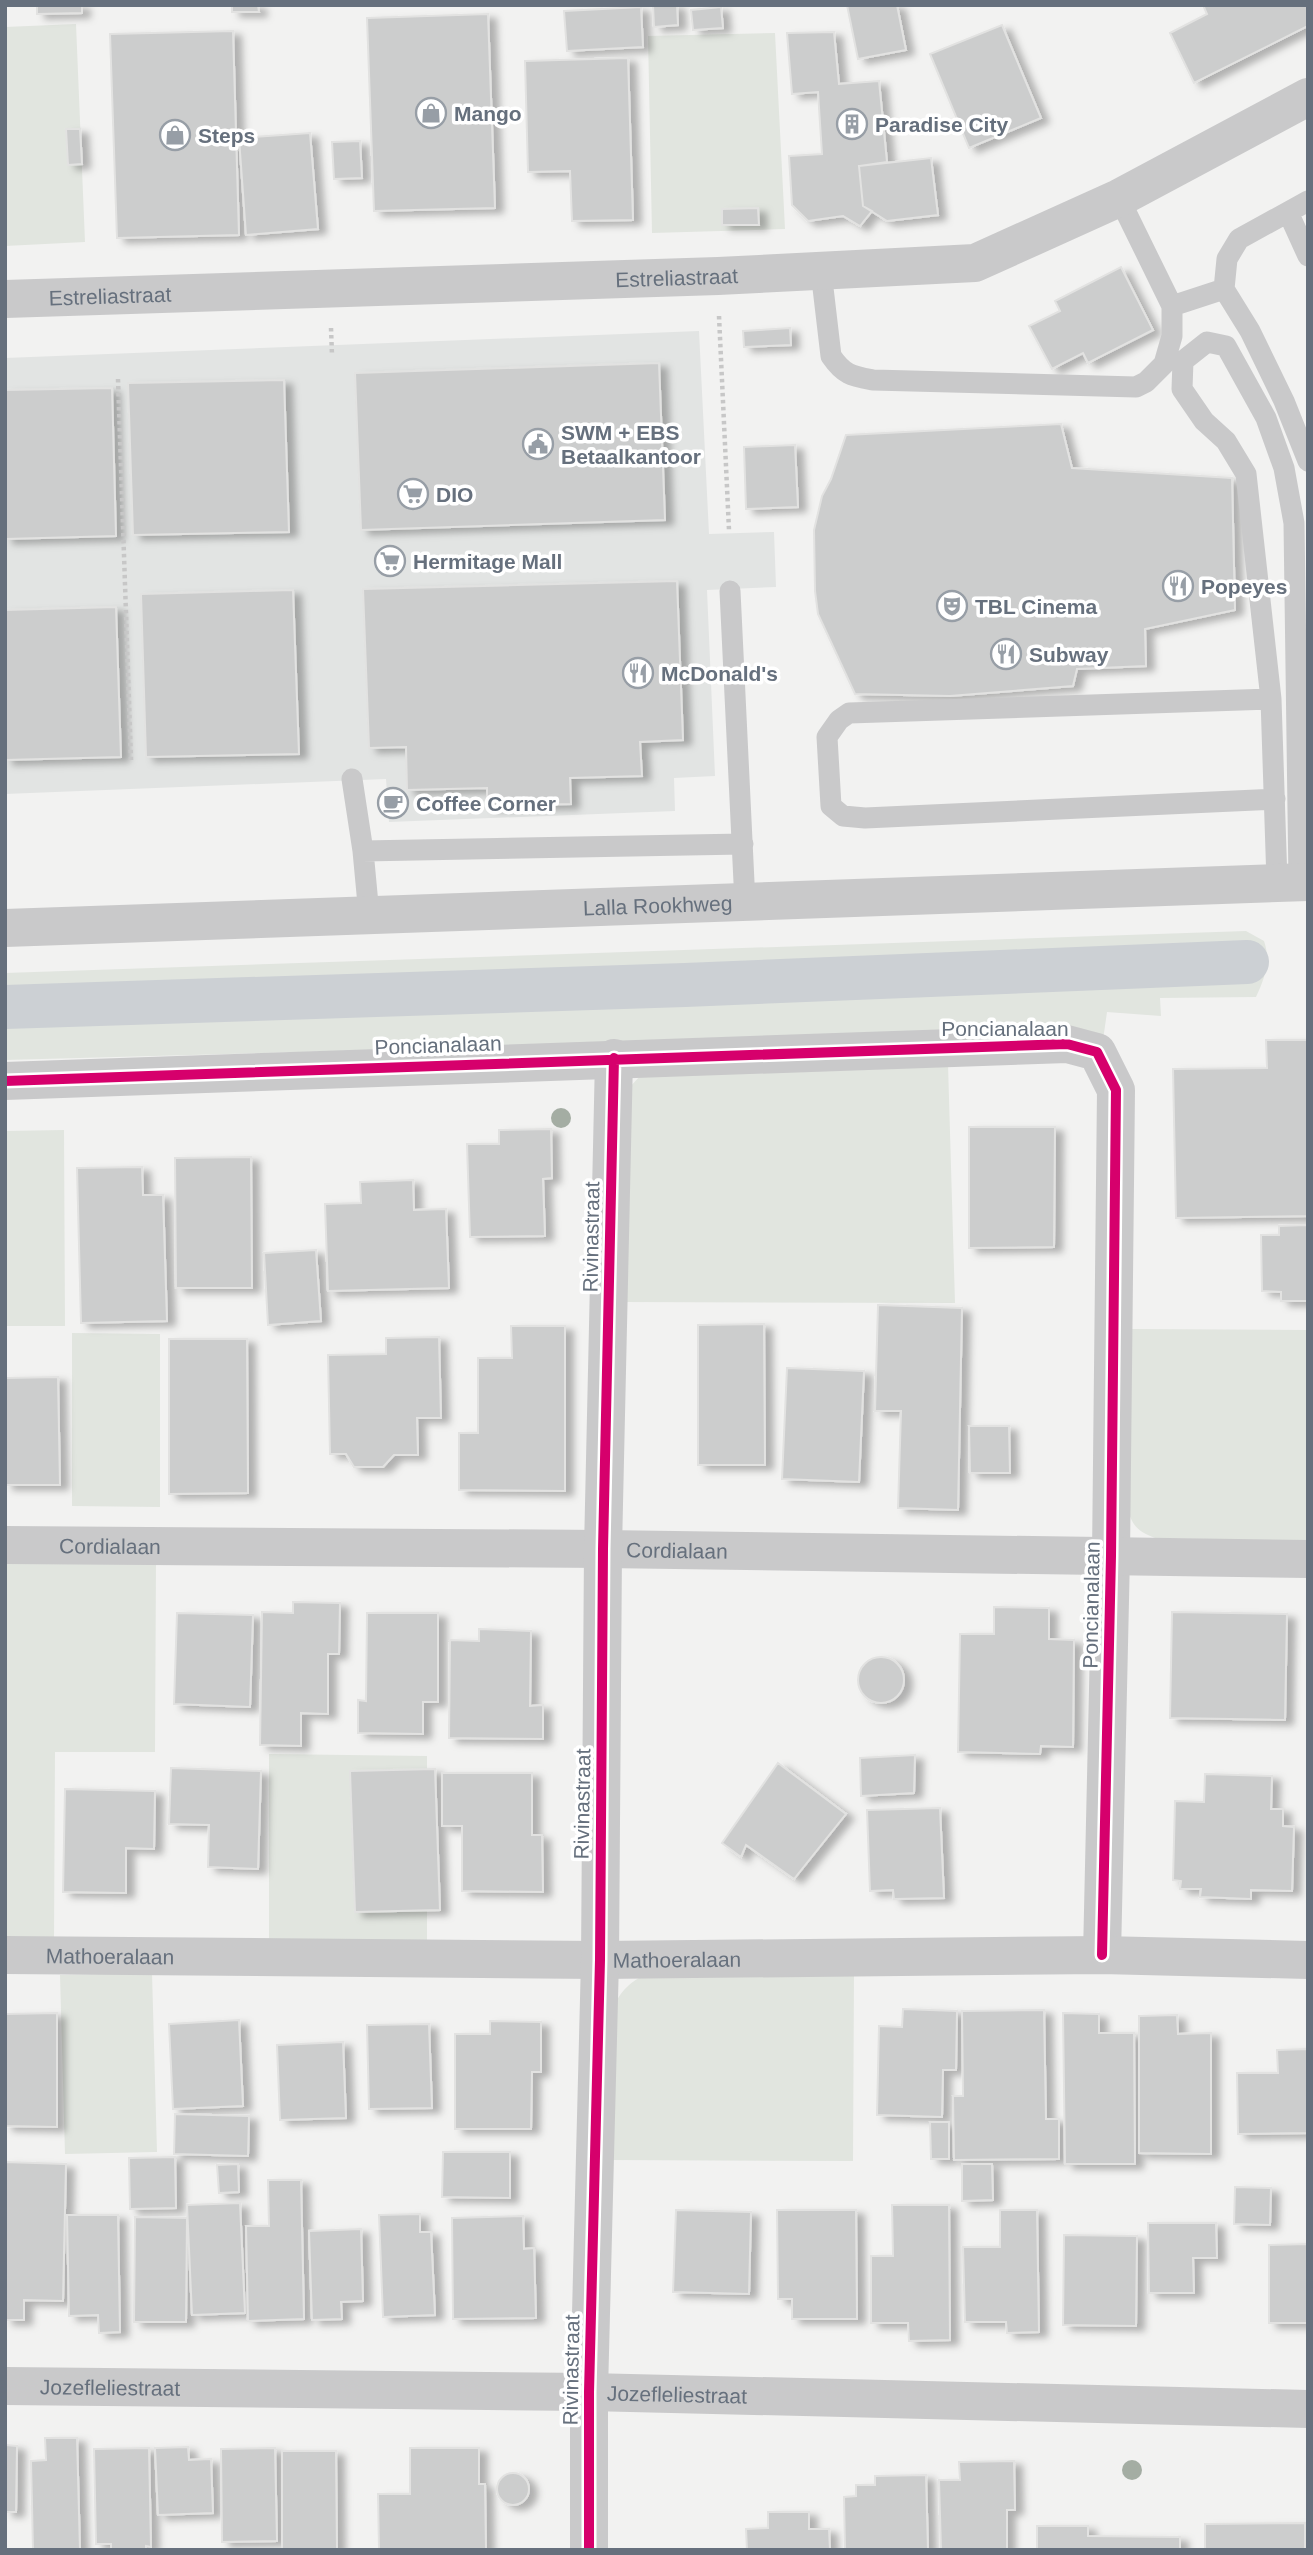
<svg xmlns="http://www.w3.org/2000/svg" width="1313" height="2555" viewBox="0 0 1313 2555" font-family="Arial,sans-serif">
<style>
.built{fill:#e2e4e3}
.green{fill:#e1e5df}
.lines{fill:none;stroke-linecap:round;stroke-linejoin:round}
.canal{stroke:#ccd0d4;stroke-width:44}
.building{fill:#cccdcd;stroke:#e2e2e1;stroke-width:2;filter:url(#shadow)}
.path{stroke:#c7c7c7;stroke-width:4.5;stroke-dasharray:3.5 3.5;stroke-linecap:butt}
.service{stroke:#c9c9ca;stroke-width:21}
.minor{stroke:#c9c9ca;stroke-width:38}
.tertiary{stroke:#c9c9ca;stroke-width:38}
.cycleway-casing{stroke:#fff;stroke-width:15}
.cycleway{stroke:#d6006c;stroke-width:10}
.tree{fill:#a4ada3}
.labels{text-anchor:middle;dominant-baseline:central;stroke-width:7;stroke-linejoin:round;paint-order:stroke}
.poi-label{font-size:21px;font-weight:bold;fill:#66707d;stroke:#fff;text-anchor:start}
.street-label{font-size:21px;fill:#66707d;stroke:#fff}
</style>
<defs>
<filter id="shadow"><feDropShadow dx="8" dy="4.5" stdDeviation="3.5" flood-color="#0004"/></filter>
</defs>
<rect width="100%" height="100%" fill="#f2f2f1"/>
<path class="built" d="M699,331L709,534L774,532L776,587L707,590L715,776L674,778L675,811L389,822L386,779L5,794V358Z"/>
<path class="green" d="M76,24L85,242L5,246V27Z
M775,33L785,229L652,233L648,36Z
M1246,931L1264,941C1271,961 1265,978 1256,997L1160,998L1161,1016L1107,1012L1103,1040L1083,1031L5,1060V973Z
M948,1064L955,1303L624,1302L629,1088L640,1076Z
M64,1130L65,1326H5V1131Z
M1132,1329L1308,1330V1541L1155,1538C1139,1532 1132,1526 1128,1510Z
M72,1333L160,1334V1507L72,1506Z
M5,1559L156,1560L155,1752H55L54,1939L5,1938Z
M269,1754L427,1756V1942L269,1941Z
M152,1973L157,2152L65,2154L60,1975Z
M648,1973L854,1974L853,2161L610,2160L613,2008C621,1990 630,1982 648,1973Z"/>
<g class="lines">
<path class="canal" d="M5,1007L685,985L1247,962"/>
</g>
<path class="building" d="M37,5H82V13L37,14Z
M232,5H258L259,12H232Z
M653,5H677L678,25L654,27Z
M847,5H897L906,50L858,59Z
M1203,5H1308V26L1194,83L1170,33L1207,14Z
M641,7L643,47L567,51L564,11Z
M721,7L723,28L693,30L691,10Z
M488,14L495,208L374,211L367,18Z
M1002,25L1041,118L969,148L930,54Z
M233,31L239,235L117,238L110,34Z
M834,32L839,84L879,81L887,162L859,166L863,206L872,211L860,226L843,216L808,221L792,205L789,156L822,154L818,92L792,94L787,33Z
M628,58L633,220L572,221L570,171L528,172L525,61Z
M66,129H80L82,164L68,165Z
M310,133L318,229L246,235L239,138Z
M360,141L362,178L334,179L332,142Z
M931,158L938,215L887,221L863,206L859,166Z
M758,208L759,225H722V209Z
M1121,267L1153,330L1088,363L1083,353L1052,369L1029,326L1060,311L1055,301Z
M790,328L791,345L744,347L743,331Z
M659,363L665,520L361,530L355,373Z
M284,380L289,532L133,535L128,383Z
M112,388L116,536L5,539V390Z
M1061,424L1072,468L1232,478L1235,610L1145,629L1146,666L1077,669L1073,686L950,696L855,694L818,614L815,591L814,530L822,496L831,479L846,435Z
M795,445L798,507L746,509L744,447Z
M677,581L683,740L640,742L642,776L570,778L571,804L487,806V788L407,790L406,747L369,748L363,589Z
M293,590L299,754L146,757L141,594Z
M116,607L121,757L5,760V610Z
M1266,1040H1308V1216L1176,1218L1173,1069L1267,1068Z
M969,1127H1055L1054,1247L969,1248Z
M551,1129L552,1178L543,1179L545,1236L470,1237L467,1144H499V1130Z
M251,1157L252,1288H176L175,1158Z
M142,1167L143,1195H163L167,1321L81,1323L77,1168Z
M413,1180L414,1210L446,1209L449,1288L328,1291L325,1204L361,1203L360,1182Z
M1308,1225V1301H1281V1292L1262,1291L1261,1235H1279V1226Z
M316,1250L321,1321L268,1325L264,1253Z
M878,1305L962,1308L958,1510L898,1508L901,1411H875Z
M764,1324L765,1465H698V1325Z
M511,1326H565V1491L459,1490V1433H478V1358H512Z
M439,1337L441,1418H417L418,1455H394L383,1467H354L346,1454H330L328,1355L386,1354V1338Z
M169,1339H247L248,1493L169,1494Z
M787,1368L864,1371L859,1482L782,1479Z
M58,1377L60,1485H5V1378Z
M969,1426H1009L1010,1473H970Z
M293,1602L340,1603L339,1654H328V1714L301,1713V1746L260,1745L262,1612L293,1613Z
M994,1607L1049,1608V1639L1074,1640L1073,1747L1041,1746L1040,1754L958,1752L960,1634H994Z
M1172,1612L1287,1614L1285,1720L1170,1718Z
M177,1613L253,1615L250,1707L174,1704Z
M367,1613H438V1702H423V1734L358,1733V1700L366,1701Z
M479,1629L531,1631L530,1706L543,1705V1739L449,1738L450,1640L479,1641Z
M858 1680a23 23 0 1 1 46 0a23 23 0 1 1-46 0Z
M915,1755L914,1793L861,1796L860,1758Z
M778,1763L846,1814L794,1879L746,1845L741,1857L722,1843Z
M171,1768L261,1771L258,1869L208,1867L209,1825L169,1824Z
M435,1769L440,1910L355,1912L350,1771Z
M442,1773H532V1835H542L543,1892L462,1891V1826H442Z
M1205,1774L1272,1776L1271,1809H1283V1826L1294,1827L1292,1891L1251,1890V1899L1200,1897L1201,1889H1180L1181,1881L1173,1880L1175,1801L1204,1802Z
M65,1789L155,1791L154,1849L126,1848V1893L63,1892Z
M940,1808L944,1898L894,1899L893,1890L870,1891L867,1810Z
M903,2009L957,2011L956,2070H943L942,2117L877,2115L879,2026L902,2027Z
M1044,2010L1046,2119H1059V2159L954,2160L953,2096H963L962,2011Z
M57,2013V2127L5,2126V2014Z
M1063,2013L1099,2014V2033H1134L1135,2164H1065Z
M1177,2015L1178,2034L1211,2033V2154L1139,2153V2016Z
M239,2020L243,2106L173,2109L169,2024Z
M490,2021L541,2022V2072H532L531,2129H455V2034H490Z
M429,2024L432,2108L369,2109L367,2025Z
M343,2042L346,2118L280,2120L277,2045Z
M1308,2049V2133L1238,2134L1237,2073H1278L1277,2050Z
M175,2114L249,2116L248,2156L174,2154Z
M930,2122H949V2159H931Z
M443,2152H510V2198L442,2197Z
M175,2157L176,2208L130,2209L129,2158Z
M5,2162L66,2164L63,2301L24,2300V2320H5Z
M238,2164L239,2192L219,2193L217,2165Z
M962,2164H992L993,2200L962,2201Z
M268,2180H301L304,2319L248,2321L246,2226H269Z
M1235,2187L1271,2188L1270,2225L1234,2224Z
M240,2203L245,2313L192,2315L187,2205Z
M892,2205H949L950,2340L909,2341L908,2323H871V2256H893Z
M676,2210L751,2212L749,2294L673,2292Z
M777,2210H856L857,2319H792V2299H778Z
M1000,2210H1037L1039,2332L1007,2333L1006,2322H965L963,2247H1000Z
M420,2214V2232H431L435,2315L383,2317L379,2215Z
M67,2215H118L120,2332L99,2333L98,2315L69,2316Z
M523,2216L524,2249L534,2248L536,2318L453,2319L452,2218Z
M135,2217L187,2218L186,2322H134Z
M1148,2223H1216L1217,2258H1193L1194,2293H1149Z
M361,2229L363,2301L341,2302L342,2319L312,2320L309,2231Z
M1064,2235L1137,2236L1136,2326L1063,2325Z
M1308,2244V2323H1269V2245Z
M45,2438H77L80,2550H33L31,2461L46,2460Z
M5,2445L17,2446L16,2512H5Z
M188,2447L189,2460L211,2459L213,2513L158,2515L155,2448Z
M149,2448L151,2547L146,2546V2550H111V2544H96L94,2449Z
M275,2448L277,2541L222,2542L221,2449Z
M410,2448H479V2484H485L486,2550H379L378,2494H410Z
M282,2451H336L337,2550H282Z
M1014,2461L1015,2510H1007V2550H941L939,2480H960L959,2462Z
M497 2489a16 16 0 1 1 32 0a16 16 0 1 1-32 0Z
M926,2475L928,2550H845L844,2497L856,2496V2485H875V2476Z
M768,2512H809V2529H829L830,2550H747L746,2529L768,2528Z
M1305,2523V2550H1205V2524Z
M1037,2526H1088V2536L1180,2537V2550H1037Z"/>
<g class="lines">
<path class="path" d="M719,316L729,530
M331,328L332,355
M118,379L131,760"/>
<path class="service" d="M1308,201L1239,239L1227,259L1224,289L1250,331L1284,401L1308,461
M1288,212L1308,256
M821,271L831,356C844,375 852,376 873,380L1136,387L1146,382L1164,364L1172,336V306L1119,198
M1172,306L1224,289
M730,591L745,903
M1271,699L849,713L839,720L827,737L831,806L843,816L865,818L1275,799
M352,779L363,851L369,915
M363,851L743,844
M1277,882L1271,699L1246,474L1226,441L1204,421L1182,389L1183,361L1207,342L1226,346L1266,418L1284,468L1294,523L1299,882"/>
<g class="minor">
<path id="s1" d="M5,299L718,276L975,263L1119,198L1308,97"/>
<path d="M5,1081L1067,1044L1097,1052L1116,1090L1111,1556L1102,1955"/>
<path id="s2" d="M5,1545L603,1549L1308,1559"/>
<path id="s3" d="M5,1955L600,1960L1102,1955L1308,1960"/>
<path id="s4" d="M5,2386L589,2392L1308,2409"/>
<path d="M589,2550V2392L600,1960L603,1549L614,1058"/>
</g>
<path class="tertiary" id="s5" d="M5,928L1308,882"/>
<g class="cycleway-casing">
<path id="cycleway" d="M5,1081L1067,1044L1097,1052L1116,1090L1111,1556L1102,1955
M589,2550V2392L600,1960L603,1549L614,1058"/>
</g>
<use href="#cycleway" class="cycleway"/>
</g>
<g class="tree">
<circle cx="561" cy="1118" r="10"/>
<circle cx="1132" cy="2470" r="10"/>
</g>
<defs>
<g id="shop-ring" transform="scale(1.575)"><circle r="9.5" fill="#fff" stroke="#979ea6" stroke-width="1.5"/><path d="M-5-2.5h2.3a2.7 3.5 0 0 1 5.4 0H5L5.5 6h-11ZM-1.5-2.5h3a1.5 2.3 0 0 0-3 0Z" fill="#979ea6"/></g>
<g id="building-ring" transform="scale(1.575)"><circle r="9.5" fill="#fff" stroke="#979ea6" stroke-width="1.5"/><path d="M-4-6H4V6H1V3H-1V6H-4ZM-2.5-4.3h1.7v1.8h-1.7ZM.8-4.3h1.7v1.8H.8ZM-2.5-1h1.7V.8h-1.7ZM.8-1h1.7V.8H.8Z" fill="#979ea6"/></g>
<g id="civic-ring" transform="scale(1.575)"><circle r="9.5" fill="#fff" stroke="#979ea6" stroke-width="1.5"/><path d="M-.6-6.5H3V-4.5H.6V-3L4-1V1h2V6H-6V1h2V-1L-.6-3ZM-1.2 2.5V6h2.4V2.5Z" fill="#979ea6"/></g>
<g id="supermarket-ring" transform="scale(1.575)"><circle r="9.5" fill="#fff" stroke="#979ea6" stroke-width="1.5"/><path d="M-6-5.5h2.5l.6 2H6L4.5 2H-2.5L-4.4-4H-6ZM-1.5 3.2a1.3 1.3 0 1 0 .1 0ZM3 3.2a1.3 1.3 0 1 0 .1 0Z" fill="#979ea6"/></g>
<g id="restaurant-ring" transform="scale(1.575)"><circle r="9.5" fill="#fff" stroke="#979ea6" stroke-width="1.5"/><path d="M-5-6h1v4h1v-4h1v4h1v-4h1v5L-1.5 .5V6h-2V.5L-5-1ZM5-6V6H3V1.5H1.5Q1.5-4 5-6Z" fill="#979ea6"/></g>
<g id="theatre-ring" transform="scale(1.575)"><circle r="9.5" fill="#fff" stroke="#979ea6" stroke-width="1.5"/><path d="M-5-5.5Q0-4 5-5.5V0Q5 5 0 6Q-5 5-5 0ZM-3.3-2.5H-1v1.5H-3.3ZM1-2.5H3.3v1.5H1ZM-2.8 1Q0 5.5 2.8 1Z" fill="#979ea6"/></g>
<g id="cafe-ring" transform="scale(1.575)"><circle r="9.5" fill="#fff" stroke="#979ea6" stroke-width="1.5"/><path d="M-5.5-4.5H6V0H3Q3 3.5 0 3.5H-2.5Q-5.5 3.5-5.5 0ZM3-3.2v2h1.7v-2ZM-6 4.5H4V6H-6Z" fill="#979ea6"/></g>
</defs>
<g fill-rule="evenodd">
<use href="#shop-ring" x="431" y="113"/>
<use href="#building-ring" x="852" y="124"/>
<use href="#shop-ring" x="175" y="135"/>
<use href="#civic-ring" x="538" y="444"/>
<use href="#supermarket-ring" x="413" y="494"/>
<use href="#supermarket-ring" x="390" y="561"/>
<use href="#restaurant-ring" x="1178" y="586"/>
<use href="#theatre-ring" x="952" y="606"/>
<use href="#restaurant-ring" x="1006" y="654"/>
<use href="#restaurant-ring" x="638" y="673"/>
<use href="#cafe-ring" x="393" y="803"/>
</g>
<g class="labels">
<g class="poi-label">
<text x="454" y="113">Mango</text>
<text x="875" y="124">Paradise City</text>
<text x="198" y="135">Steps</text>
<text x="561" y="432">SWM + EBS<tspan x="561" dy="24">Betaalkantoor</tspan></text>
<text x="436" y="494">DIO</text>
<text x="413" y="561">Hermitage Mall</text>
<text x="1201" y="586">Popeyes</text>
<text x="975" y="606">TBL Cinema</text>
<text x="1029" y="654">Subway</text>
<text x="661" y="673">McDonald's</text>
<text x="416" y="803">Coffee Corner</text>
</g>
<g class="street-label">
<text stroke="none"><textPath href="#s1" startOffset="672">Estreliastraat</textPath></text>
<text stroke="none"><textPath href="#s1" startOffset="105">Estreliastraat</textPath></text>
<text stroke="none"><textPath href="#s5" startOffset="653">Lalla Rookhweg</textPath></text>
<text x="1005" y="1028">Poncianalaan</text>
<text transform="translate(438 1045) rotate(-2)">Poncianalaan</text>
<text transform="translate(591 1237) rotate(-89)">Rivinastraat</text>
<text stroke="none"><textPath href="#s2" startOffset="105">Cordialaan</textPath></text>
<text stroke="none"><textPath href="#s2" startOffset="672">Cordialaan</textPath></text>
<text transform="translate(1091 1605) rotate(-89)">Poncianalaan</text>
<text transform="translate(582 1804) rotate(-89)">Rivinastraat</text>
<text stroke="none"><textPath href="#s3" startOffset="105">Mathoeralaan</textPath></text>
<text stroke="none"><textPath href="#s3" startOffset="672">Mathoeralaan</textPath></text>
<text transform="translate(571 2370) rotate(-89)">Rivinastraat</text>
<text stroke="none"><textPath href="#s4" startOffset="105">Jozefleliestraat</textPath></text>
<text stroke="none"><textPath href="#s4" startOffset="672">Jozefleliestraat</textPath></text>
</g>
</g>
<rect width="1313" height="2555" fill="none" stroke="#66707d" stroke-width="14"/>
</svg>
